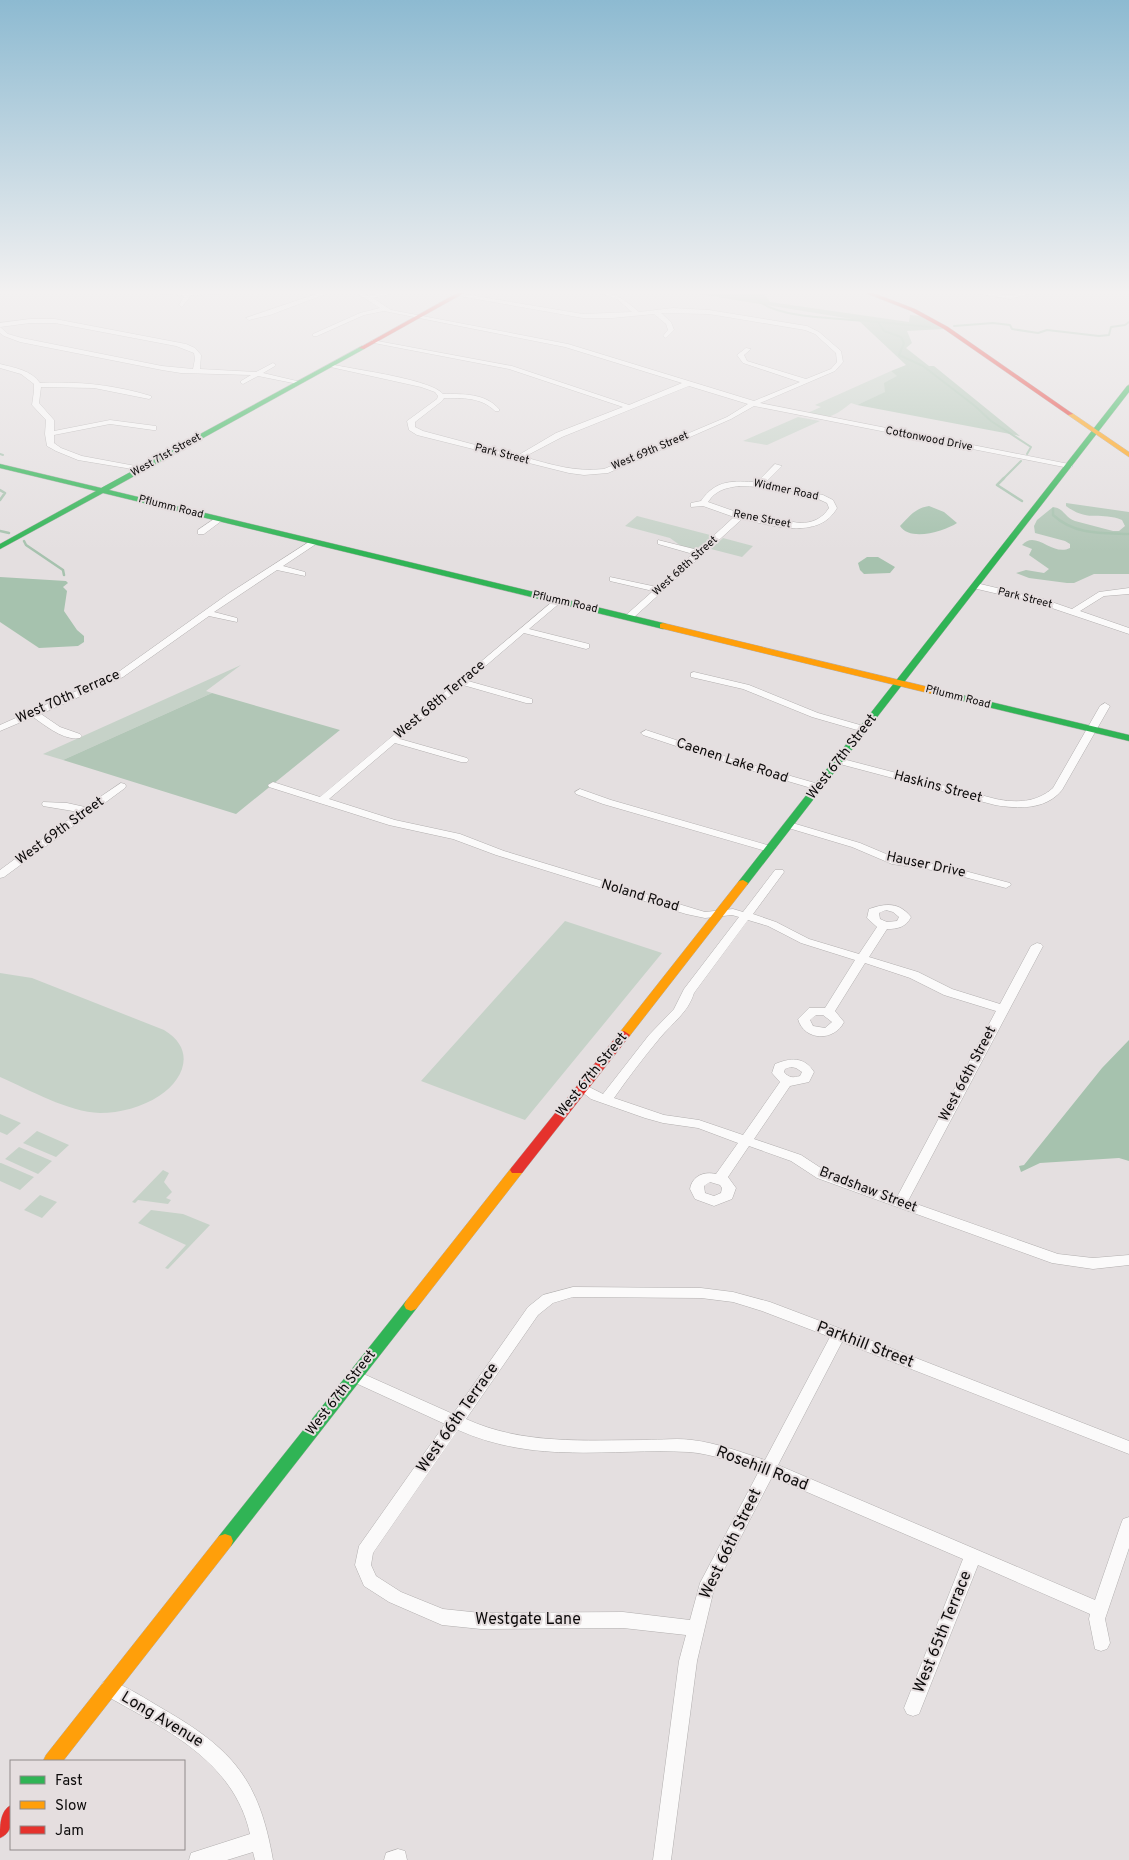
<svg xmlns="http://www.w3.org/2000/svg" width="1129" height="1860" viewBox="0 0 1129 1860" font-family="Overpass,sans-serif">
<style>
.green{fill:#c6d2c8}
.forest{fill:#b1c6b6}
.water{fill:#a6c2ae}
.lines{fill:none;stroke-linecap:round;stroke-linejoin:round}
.stream-far1{stroke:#a6c2ae;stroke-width:2}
.stream{stroke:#a6c2ae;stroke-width:2.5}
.street-casing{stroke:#b2afaf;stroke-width:1}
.fast-casing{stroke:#b2afaf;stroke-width:1}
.slow-casing{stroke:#b2afaf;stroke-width:1}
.jam-casing{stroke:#b2afaf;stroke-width:1}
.street{fill:#fbfafa;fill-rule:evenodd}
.fast{fill:#30b455;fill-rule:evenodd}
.slow{fill:#ff9f0a;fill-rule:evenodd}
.jam{fill:#e5322d;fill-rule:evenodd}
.labels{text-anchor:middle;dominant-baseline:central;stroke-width:4;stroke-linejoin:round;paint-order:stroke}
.far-street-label{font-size:11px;fill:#0d0b0b;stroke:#e5dedf}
.street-label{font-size:14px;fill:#0d0b0b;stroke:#e5dedf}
.near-street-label{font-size:16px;fill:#0d0b0b;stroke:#e5dedf}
</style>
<rect width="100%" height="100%" fill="#e4dfe0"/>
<path class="green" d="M891,371L898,376L886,392L857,405L851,403C831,419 828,419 803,415L821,407L815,405Z
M798,417L820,421L767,445L743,441Z
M637,516L714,536L696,550L681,546L670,538L625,526Z
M723,538L753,546L742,557L711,549Z
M241,665L206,691L212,693L63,760L43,754Z
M565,921L662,953L525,1120L421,1081Z
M0,973L32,978L164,1030C196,1049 185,1079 159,1096C142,1107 120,1113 100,1113C68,1112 30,1090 0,1077Z
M0,1114L21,1123L7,1135L0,1132Z
M37,1131L69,1145L56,1157L23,1143Z
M19,1147L52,1161L38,1174L5,1159Z
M0,1163H1L34,1177L20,1190L0,1181Z
M163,1170L169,1173L164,1182L172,1192L166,1198L171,1200L168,1204L138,1200L135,1203L132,1202Z
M40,1195L57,1202L42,1218L24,1210Z
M151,1210L183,1214L210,1225L168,1269L165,1268L186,1245L138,1223Z"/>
<path class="forest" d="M702,292H763L770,302L909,322L910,315L921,316L944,329L907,331L912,343L906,348L929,366H934L1020,436L857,405L885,392L884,383L897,376L891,371L906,365L858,320L699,294Z
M1066,503L1129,512V574H1094L1074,583H1067L1029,578L1016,573L1026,570L1044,573L1049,569L1029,555L1032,549L1022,545C1036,529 1052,557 1070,548V544L1065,541L1035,533L1034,526L1037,520L1053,507C1064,508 1065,518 1075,521L1113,531H1119L1125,526L1122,520C1100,511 1089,523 1066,506Z
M212,693L340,730L236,814L63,760Z"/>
<path class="water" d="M929,506L944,512L957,523C945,531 910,542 900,526C910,516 915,508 929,506Z
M867,557H878L895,567L890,573L864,574L860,570L858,563Z
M0,577L66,581L68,583L63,587L67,591L64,611L77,630L84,636V642L78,646L39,648L0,622Z
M1129,1040V1161L1119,1158L1040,1163L1021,1172L1019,1166L1024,1165L1102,1068Z"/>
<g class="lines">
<path class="stream-far1" d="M751,292C753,295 756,299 759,301C782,320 848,318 878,322L884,331L901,337L904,343L899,355L923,366L975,406L991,421L1031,447L1027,454
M878,322L930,327
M954,326L993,323L1010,325L1012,329L1038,333L1047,330L1099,336L1109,335L1111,327L1125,325L1129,322
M0,454L3,455
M1002,480L1021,461"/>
<path class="stream" d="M1004,478L997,485L1022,501
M0,490L5,493L0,500
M1053,509V515C1075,535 1101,533 1129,534
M0,531L9,533
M24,541L26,545L63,570L64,575"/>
<g class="street-casing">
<path id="street" d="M159,292H224L221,294L191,295L182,307L179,305L185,295L162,294Z
M322,292H331L270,315L249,320L246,318Z
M355,292H362L368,296L387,292H399L373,298L391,310L568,344L754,401L800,382L743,363L737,355L746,348L751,349L744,355L747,361L806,379L831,369L837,362L836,353L815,334L805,330L709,314L661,313L671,322L674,330L666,338L663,336L668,330L666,324L654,314L612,318H583L454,295L457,293L583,314L632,312L617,299L597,292C615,292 625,300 639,312L673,308L709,310L807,326L819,332L841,351L843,362L835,371L760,403L1069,464L1073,466L1069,468L754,406L731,419L608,473L584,475L569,473L417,435L409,430L407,421L437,399L438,396L435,392L421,387L326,366L329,364C351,369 431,379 443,394C463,394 485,393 499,409V411H495C481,397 462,398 444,398L442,401L415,422V427L423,431L517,456L556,433L623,407L509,369L374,343L372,342V340L512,366L629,405L682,383L565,347L384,311L364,315L317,336H313V334L360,313L380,308ZM689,386L748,404L727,417L604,469C574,472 553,465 524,457L562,437Z
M968,292L1011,295L1034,292L1011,299Z
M30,319H55L186,344L195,348L201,355L200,369L256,372L273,363L276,365L275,366L263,373L301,382L298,384L258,376L243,384L241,383V381L251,375L181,373L162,370L20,342L4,336L0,333V327L8,334L22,338L162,366L193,369L195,359L194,353L176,346L55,323H30L0,327V323Z
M0,364C15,368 31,370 40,383C78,381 115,385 151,396V398L149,399L94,388L41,387L39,403L54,420V431L110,420L156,426V430H153L110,424L54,435V443L61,448L82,456L141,467H144V471L78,460L56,451L47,446L45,434L46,420L32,405L34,391V384L21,374L0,368Z
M775,464L782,466L765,483L823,495L833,500L837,508C819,541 770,525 742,519L632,619H626V615L653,591L610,581V577L657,587L693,554L658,544V540L698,550L734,517L703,506L691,507V503L701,501C716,479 733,481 757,482ZM739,486C768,487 801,490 827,503L829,508C822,519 812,523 800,523L745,515L708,502C716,490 725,488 739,486Z
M217,517L224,519L204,534H198V530Z
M312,540L319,542L283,566L305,572V576L277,570L214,612L237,618V622L209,616L123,677L41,714L60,727L80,734L82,736L80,738C64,741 46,726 33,717L0,731V725L117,673L228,594Z
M976,583L1043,599L1072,609L1099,592L1129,588V594L1104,596L1080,611L1129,628V634L1037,603L973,588L972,586Z
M558,597L561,598V602L529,629L589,644V648L586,649L524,633L468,681L532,699V703H526L463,685L400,739L467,758L469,760L467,762H461L395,743L329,799L395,820L460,834L504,851L705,912L733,909L743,912L775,870H783L784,872L753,914L776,922L809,939L859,954L877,927L867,918L869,909C886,903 899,902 911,917C906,927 898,929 887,929L869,957L918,972L952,989L1000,1004L1031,946L1037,943L1041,944L1043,946L908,1201L1058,1254L1093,1258L1129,1255V1265L1093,1269L1052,1263L817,1178L791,1161L749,1146L728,1177L736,1188L732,1199L714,1206L695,1199L690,1189C692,1176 704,1171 716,1174L738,1143L698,1128L663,1123L645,1118L591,1099L577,1088L579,1085L583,1084L603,1094L649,1035L674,1009L684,989L739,917L732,915L705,918L686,914L496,855L453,839L389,825L269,787L268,785L273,782L320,797ZM886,910L893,912L899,917L897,921L887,922L880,919L879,913ZM748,920L768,926L801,943L855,960L825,1008H809L798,1019C804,1041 834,1042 844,1022L835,1011L865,963L910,978L944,995L996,1011L897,1197L827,1172L801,1155L754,1139L790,1086L809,1082L814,1072C804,1056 790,1058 775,1064L772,1073L780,1082L743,1135L699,1120L664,1115L614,1098C628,1078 643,1058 659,1039C672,1023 688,1013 694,993ZM816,1015H823L832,1022L825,1028L813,1026L810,1020ZM791,1067L796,1068L802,1072L800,1076C793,1078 789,1078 784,1072L785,1069ZM710,1182L720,1185L722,1188L721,1193L714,1196L705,1193L704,1186Z
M694,672L749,685L818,713L867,727L869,729L864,732L812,717L743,689L691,677V673Z
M1105,703L1110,706L1062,790C1046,810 1018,809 995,805L836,763L834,761L839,758L996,799C1016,803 1036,803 1053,788L1100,706Z
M646,730L742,762L822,785L823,787L818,790L736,766L643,735L641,733Z
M121,783L125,784L126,786L125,788L4,877L0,878V870L79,812L43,806L42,804L43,802L67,803L85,807Z
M580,789L611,800L774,847L775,849L770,852L766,851L603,804L576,794L575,792Z
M789,822L860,843L898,859L946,866L1010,883L1011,885L1006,888L945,872L892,864L852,847L785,827L784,825Z
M573,1287L701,1288L733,1292L770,1302L844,1330L1129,1441V1454L842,1342L778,1465L1095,1600L1121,1524L1123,1519L1129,1517V1548L1105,1619L1110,1643L1107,1649L1101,1651L1095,1649L1089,1619L1090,1614L978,1565L919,1714L913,1716L907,1714L904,1708L963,1559L772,1477L714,1589L697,1661L671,1860H653L679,1661L686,1635L623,1628L481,1629L442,1625L389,1602L364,1586L355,1565L359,1546L445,1424L349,1380L347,1376L349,1372L354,1370L359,1372L453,1414L528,1307L543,1295ZM573,1297L701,1298L733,1302L762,1311L830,1337L765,1460C741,1452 717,1443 692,1440C677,1438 661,1440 646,1440C585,1440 523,1445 466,1419L538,1315L553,1303ZM458,1430C537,1465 608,1448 689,1452C713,1454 736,1463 759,1471L700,1583L690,1620L623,1612L481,1613L443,1609L401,1592L376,1576L371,1565L373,1553Z
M109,1680C128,1687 146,1699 163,1709C233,1749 259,1780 273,1860H255L253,1852L227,1860H189L191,1853L250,1834C234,1760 163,1728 103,1694L100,1688L103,1682Z
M398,1849L405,1851L407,1860H384L386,1853Z"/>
</g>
<g class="fast-casing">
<path id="fast" d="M362,346L365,348L364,349L109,490L663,623L666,624V628L663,629L103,493L0,549V544L96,491L0,468V464L101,488Z
M1129,385V392L747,885H739L738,883L739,881L1127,386Z
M949,692L1129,735V741L946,697L944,695Z
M411,1299L416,1301L418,1305L416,1309L231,1546L225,1548L219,1546L217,1541L219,1536L406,1301Z"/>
</g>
<g class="slow-casing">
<path id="slow" d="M1068,413H1072L1129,452V457L1068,415Z
M663,623L949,692L954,695L949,698L660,628V624Z
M743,880L748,883L747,885L628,1038H620L618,1035L620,1032L739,881Z
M517,1165L522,1167L524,1170L522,1173L416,1309L411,1311L406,1309L404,1305L406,1301L512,1167Z
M225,1534L231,1536L233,1541L231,1546L63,1761H43L46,1755L219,1536Z"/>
</g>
<g class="jam-casing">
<path id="jam" d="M459,292H466L364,349L359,348Z
M863,292H871L915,309L948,327L1073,414L1068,415L944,329L911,311Z
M624,1031L630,1035L628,1038L522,1173H512L510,1170L512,1167L620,1032Z
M11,1805C12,1818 14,1832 0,1838C0,1825 0,1811 11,1805Z"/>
</g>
<use href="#street" class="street"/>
<use href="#fast" class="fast"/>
<use href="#slow" class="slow"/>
<use href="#jam" class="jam"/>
</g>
<linearGradient id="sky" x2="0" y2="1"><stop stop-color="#8dbad1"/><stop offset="0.53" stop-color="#f3f1f1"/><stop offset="1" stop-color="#f3f1f1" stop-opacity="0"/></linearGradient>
<rect width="1129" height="552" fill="url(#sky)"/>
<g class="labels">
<g class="far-street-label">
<text transform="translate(929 439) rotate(11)">Cottonwood Drive</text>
<text transform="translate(650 451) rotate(-23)">West 69th Street</text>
<text transform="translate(502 454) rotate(14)">Park Street</text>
<text transform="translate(166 455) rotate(-29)">West 71st Street</text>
<text transform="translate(786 490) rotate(12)">Widmer Road</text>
<text transform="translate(171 507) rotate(14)">Pflumm Road</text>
<text transform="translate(762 519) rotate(11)">Rene Street</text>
<text transform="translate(685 566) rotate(-42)">West 68th Street</text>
<text transform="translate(1025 598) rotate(14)">Park Street</text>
<text transform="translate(565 602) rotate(13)">Pflumm Road</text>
<text transform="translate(958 697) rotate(14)">Pflumm Road</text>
</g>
<g class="street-label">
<text transform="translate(68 697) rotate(-24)">West 70th Terrace</text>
<text transform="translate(440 700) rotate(-40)">West 68th Terrace</text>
<text transform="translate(842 757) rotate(-52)">West 67th Street</text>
<text transform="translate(732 761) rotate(18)">Caenen Lake Road</text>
<text transform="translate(938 787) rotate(15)">Haskins Street</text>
<text transform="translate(60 831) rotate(-36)">West 69th Street</text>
<text transform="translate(926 865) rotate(12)">Hauser Drive</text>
<text transform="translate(640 896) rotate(17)">Noland Road</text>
<text transform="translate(968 1074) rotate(-62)">West 66th Street</text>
<text transform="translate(592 1075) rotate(-51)">West 67th Street</text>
<text transform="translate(868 1190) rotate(21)">Bradshaw Street</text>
<text transform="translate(341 1393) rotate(-52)">West 67th Street</text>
</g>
<g class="near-street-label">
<text transform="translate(865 1345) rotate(21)">Parkhill Street</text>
<text transform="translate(458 1418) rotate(-55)">West 66th Terrace</text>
<text transform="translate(762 1469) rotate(21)">Rosehill Road</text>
<text transform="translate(731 1544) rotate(-64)">West 66th Street</text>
<text x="528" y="1620">Westgate Lane</text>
<text transform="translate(943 1632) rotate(-68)">West 65th Terrace</text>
<text transform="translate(162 1720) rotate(31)">Long Avenue</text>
</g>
</g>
<rect x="10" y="1760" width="175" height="90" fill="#e5dedf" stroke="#8f8a8a"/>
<rect x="20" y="1776" width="25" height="8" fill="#30b455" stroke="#8f8a8a"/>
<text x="55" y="1785" font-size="15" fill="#0d0b0b">Fast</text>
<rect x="20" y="1801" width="25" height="8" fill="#ff9f0a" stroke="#8f8a8a"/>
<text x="55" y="1810" font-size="15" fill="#0d0b0b">Slow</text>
<rect x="20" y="1826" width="25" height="8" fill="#e5322d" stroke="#8f8a8a"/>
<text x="55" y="1835" font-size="15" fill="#0d0b0b">Jam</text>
</svg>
